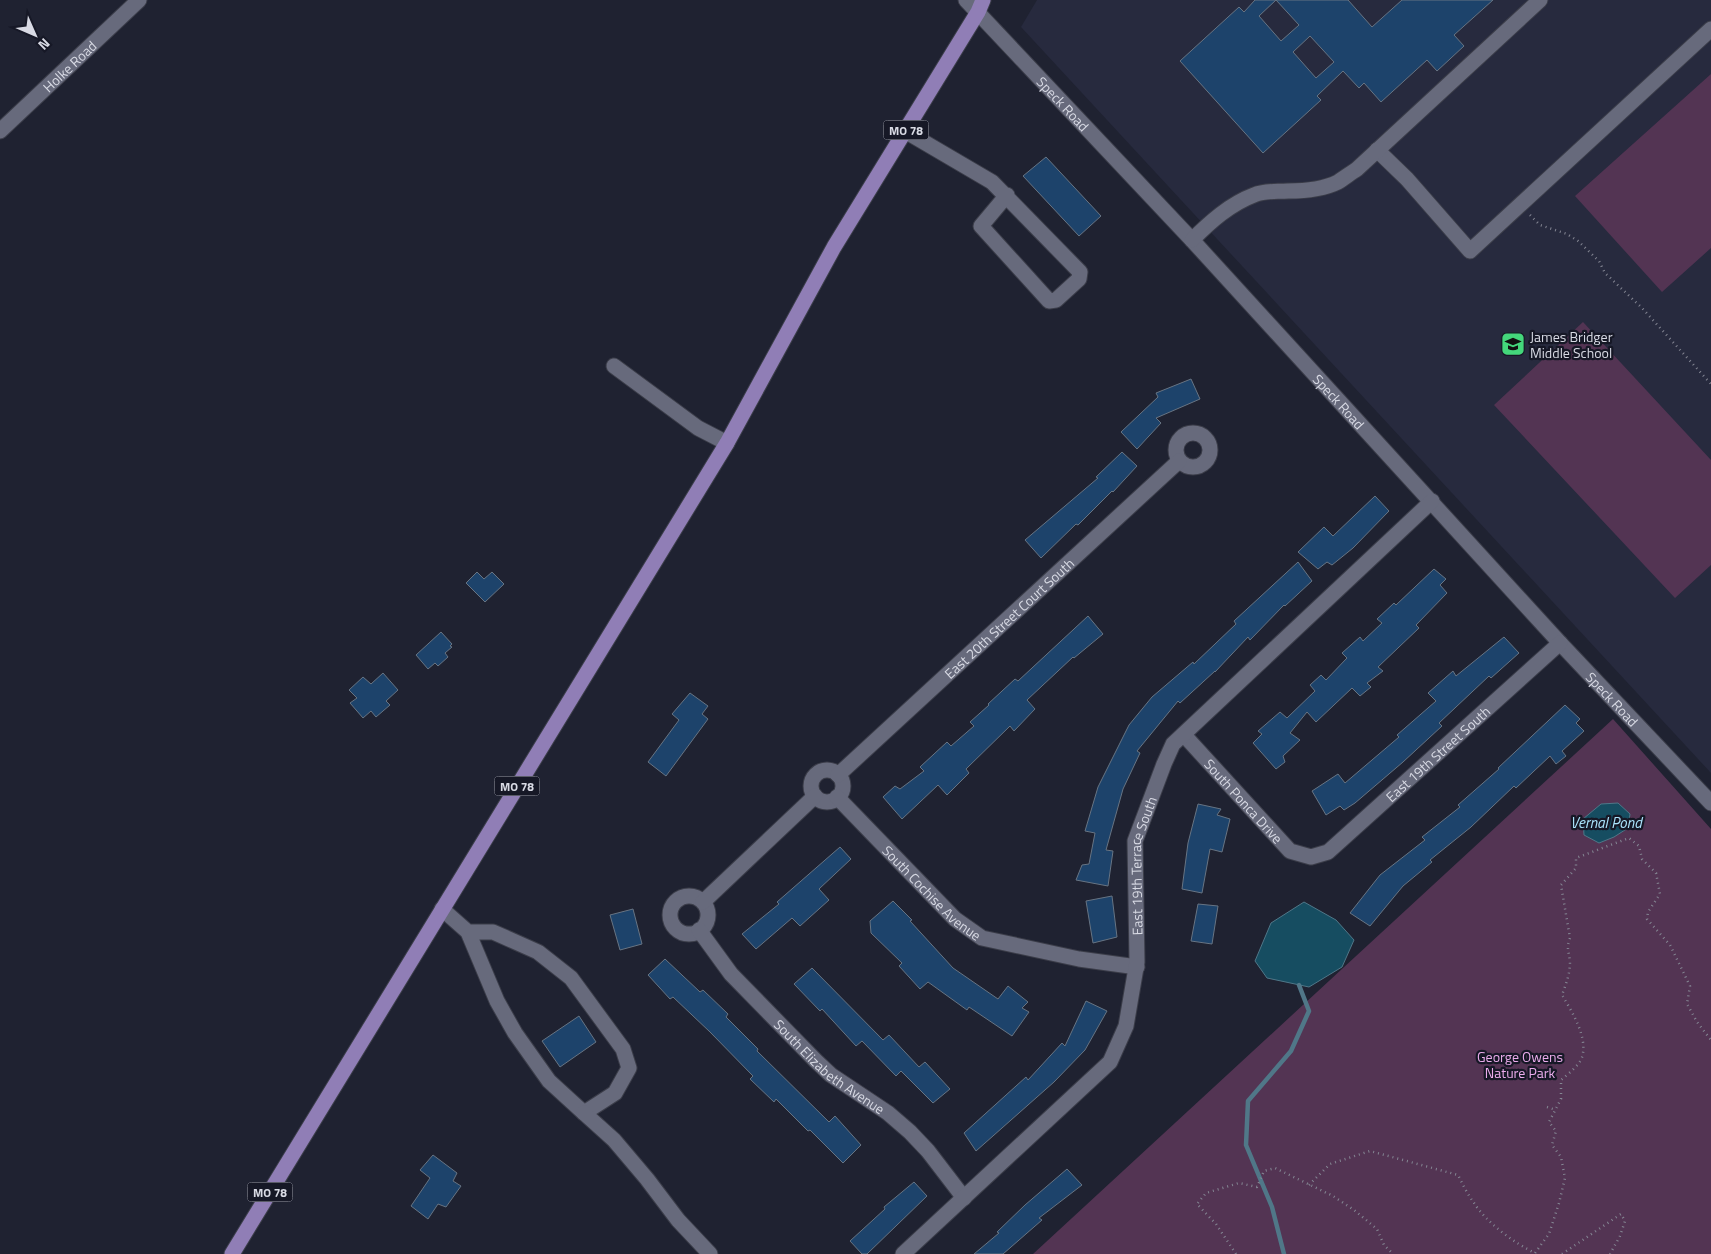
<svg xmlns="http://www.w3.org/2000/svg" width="1711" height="1254" viewBox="0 0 1711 1254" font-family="'Titillium Web',sans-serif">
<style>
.built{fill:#272a3e}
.green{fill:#533453}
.water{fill:#164d61;stroke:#507788}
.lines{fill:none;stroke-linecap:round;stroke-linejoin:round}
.stream{stroke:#507788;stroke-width:4.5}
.building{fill:#1d436b;stroke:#677483;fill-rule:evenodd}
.minor-casing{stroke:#3b3d49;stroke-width:17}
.major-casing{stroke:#3b3d49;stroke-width:17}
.path{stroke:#848693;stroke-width:2.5;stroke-dasharray:1 4;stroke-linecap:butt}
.minor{stroke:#676a7c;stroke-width:15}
.major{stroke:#907eb6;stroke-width:15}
.labels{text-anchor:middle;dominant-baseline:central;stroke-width:4.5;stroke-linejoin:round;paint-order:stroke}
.shield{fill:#161826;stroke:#9ea0ab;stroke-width:1}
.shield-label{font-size:12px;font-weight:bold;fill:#d8dae4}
.street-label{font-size:14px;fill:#d8dae4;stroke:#161826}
.poi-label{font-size:14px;fill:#d8dae4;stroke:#161826;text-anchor:start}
.park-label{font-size:14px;fill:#ebacec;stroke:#161826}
.water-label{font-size:15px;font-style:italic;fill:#ace5fd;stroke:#161826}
</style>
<rect width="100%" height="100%" fill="#1f2231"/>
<path class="built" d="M1037,0H1711V773L1021,27Z"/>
<path class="green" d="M1711,74V248L1662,292L1575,196Z
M1583,322L1711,460V565L1675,598L1494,405Z
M1613,719L1711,829V1254H1033Z"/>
<path class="water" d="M1618,803L1630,814L1628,828L1614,837L1599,843L1584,835L1583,819L1601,804Z
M1304,902L1336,920L1354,940L1342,967L1309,987L1267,978L1255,961L1271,923Z"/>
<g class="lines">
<path class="stream" d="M1284,1254L1272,1207L1246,1145L1248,1101L1291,1051L1309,1011L1299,985"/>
</g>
<path class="building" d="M1255,0H1276L1259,16L1281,41L1299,25L1276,0H1348L1372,27L1402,0H1493L1454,35L1464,46L1437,71L1427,60L1381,102L1364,83L1359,88L1343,71L1317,96L1321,100L1263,153L1180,61L1239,7L1244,12ZM1310,36L1334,62L1316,78L1293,52Z
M1046,157L1101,216L1079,236L1023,176Z
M1191,379L1200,399L1156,418L1161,423L1137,449L1121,432L1158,397L1156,393Z
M1122,452L1137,466L1113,492L1112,491L1078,525L1076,524L1041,558L1025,540L1098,478L1096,477Z
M1375,496L1389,511L1353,548L1332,565L1327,562L1318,569L1298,552L1324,527L1333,536Z
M1298,562L1312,581L1285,606L1284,605L1250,640L1248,637L1215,672V671L1180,703L1178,701L1137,751L1140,753L1123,789L1106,850L1113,851L1108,886L1076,880L1082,865L1089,864L1095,833L1085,831L1098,787L1129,725L1152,697L1193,662L1194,664L1236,624L1234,621Z
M1434,569L1446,579L1440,585L1447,593L1416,625L1419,628L1378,667L1383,671L1367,683L1371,687L1360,696L1352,688L1316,722L1307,712L1290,733L1300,740L1283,756L1285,762L1276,769L1253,743L1262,734L1258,731L1280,712L1287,718L1315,691L1310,685L1321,675L1326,680L1347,658L1342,653L1360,637L1363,641L1382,623L1377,619L1394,603L1396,605Z
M477,572L484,579L492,572L504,584L485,602L466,583Z
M1088,616L1103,634L1074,658L1073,657L1027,700L1035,709L1014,731L1010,726L966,769L969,773L947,795L938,785L902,819L883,797L895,786L900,789L924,771L920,767L947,742L951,746L974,726L970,722L989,705L988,704L1015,679L1018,681Z
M441,632L452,644L450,646L452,647L445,653L448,657L438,666L435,663L428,669L416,655Z
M1504,637L1519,653L1491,678L1489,676L1439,723L1442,726L1403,762L1355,803L1344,810L1340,806L1326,815L1312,791L1338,774L1345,783L1399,737L1397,735L1436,701L1428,693L1453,671L1456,676Z
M383,673L398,690L386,701L390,705L376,717L371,711L363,718L350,703L357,698L349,690L363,677L371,684Z
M690,693L708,706L702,714L708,719L666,776L648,762L679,720L672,714Z
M1565,705L1580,719L1576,723L1584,731L1562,751L1566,756L1556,764L1550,756L1516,788L1514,786L1471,827L1430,860L1432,862L1403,886L1370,926L1350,913L1380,875L1425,840L1422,837L1460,807L1458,805L1499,769L1498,768Z
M1198,804L1221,809L1217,815L1230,819L1222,852L1210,849L1202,893L1182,889L1188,843Z
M840,847L851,859L819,889L829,900L800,926L792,918L756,949L742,934L779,904L777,902Z
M1112,896L1117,937L1093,943L1086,901Z
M893,901L912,920L910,921L953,968L998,999L1008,986L1028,1002L1022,1008L1029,1012L1012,1036L969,1007L967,1010L928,982L920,989L899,966L902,963L871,933L870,921Z
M1198,904L1218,906L1212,944L1191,941Z
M633,909L642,944L620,950L610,915Z
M665,959L700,992L703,990L728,1014L726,1017L758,1049L757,1051L829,1122L835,1116L861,1145L843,1163L810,1130L808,1131L776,1099L774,1102L750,1079L753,1076L710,1032L673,997L670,999L648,975Z
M812,968L883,1040L889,1035L919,1067L925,1062L950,1089L933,1103L901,1071L896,1076L862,1041L856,1046L822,1009L820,1011L794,984Z
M1086,1001L1107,1011L1085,1050L1054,1082L976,1151L964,1133L1026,1077L1028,1080L1062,1043L1065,1046Z
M579,1016L596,1042L560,1067L542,1041Z
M433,1155L457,1173L453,1181L461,1186L446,1207L438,1204L428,1219L411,1206L430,1178L420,1170Z
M1067,1169L1082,1185L1039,1218L1042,1220L1003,1254H974L999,1233L997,1232L1025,1205Z
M914,1182L927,1196L867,1254H862L850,1241L885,1209L884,1207Z"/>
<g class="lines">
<g class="minor-casing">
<g id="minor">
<path id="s1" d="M966,0L1192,240L1560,643L1711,803"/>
<path id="s2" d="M0,131L139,0"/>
<path d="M905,131L992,182L1080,272L1079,279L1056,300L1049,301L981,226L1007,195"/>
<path d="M1377,150L1407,179L1470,251L1711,29"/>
<path d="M1192,240C1210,222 1230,204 1254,195C1265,190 1277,192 1288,191C1304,191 1324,189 1338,182C1344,178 1351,173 1357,169L1540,0"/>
<path d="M614,366L698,428L727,443"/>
<circle cx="1193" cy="450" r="17"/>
<path id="s3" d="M1184,735L1290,851L1311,857L1328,852L1560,643"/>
<circle cx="827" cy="786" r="16"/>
<path id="s4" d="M838,775L1179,461"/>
<path id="s5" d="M837,797L955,919L982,938L1079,959L1137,967"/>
<circle cx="689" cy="915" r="19"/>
<path d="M703,902L815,796"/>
<path d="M442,909L468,932L497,1001L515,1033L549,1081L584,1113L615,1093L629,1068L623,1049L571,978L538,952L493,932H468"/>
<path id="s6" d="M699,930L731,974L816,1061L831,1075L888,1113L910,1132L928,1151L964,1198"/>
<path d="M584,1113L614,1140L647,1179L678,1220L710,1254"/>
<path id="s7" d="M903,1254L1110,1062L1126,1026L1137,962L1135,841L1164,764L1173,744L1432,501"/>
</g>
</g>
<g class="major-casing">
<path id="major" d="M232,1254L727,443L834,247L978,12L983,0"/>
</g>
<path class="path" d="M1530,215L1540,225L1567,234L1578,241L1599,261L1605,273L1642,308L1711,384
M1547,1107L1556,1110
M1309,1185L1330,1164L1370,1151L1458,1175C1463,1185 1468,1195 1474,1203C1487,1223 1514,1243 1535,1253L1549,1234L1559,1203L1565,1178L1561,1157L1552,1145L1556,1131L1549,1122L1561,1099V1080C1569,1073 1582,1064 1583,1053C1586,1034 1571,1010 1562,995C1566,984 1570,974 1570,962C1569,951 1566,949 1570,938L1561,885L1576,868V858L1629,838L1639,846L1642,859L1656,873L1660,894L1648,912L1647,919L1670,945L1690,986L1687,1004L1697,1022L1711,1040
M1236,1254L1216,1224L1197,1204L1206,1193L1239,1183L1257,1187L1264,1171L1275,1168L1333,1196L1354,1210L1377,1229L1384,1245L1393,1254
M1562,1254L1621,1214L1625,1221L1620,1236L1610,1254"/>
<use href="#minor" class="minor"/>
<use href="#major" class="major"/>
</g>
<defs>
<g id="school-square" transform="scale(1.25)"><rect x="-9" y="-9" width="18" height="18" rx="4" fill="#44d77b" stroke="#161826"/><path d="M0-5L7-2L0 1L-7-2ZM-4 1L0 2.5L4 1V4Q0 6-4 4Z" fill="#111"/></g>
</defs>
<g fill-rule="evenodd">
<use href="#school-square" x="1513" y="344"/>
</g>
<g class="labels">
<g class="shield">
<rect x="883.5" y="120.5" width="45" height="19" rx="4"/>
<rect x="494.5" y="776.5" width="45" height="19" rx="4"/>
<rect x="247.5" y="1182.5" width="45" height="19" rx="4"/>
</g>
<g class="shield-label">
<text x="906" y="130">MO 78</text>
<text x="517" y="786">MO 78</text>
<text x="270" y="1192">MO 78</text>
</g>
<g class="street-label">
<text stroke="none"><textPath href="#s2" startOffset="95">Holke Road</textPath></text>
<text stroke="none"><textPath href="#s1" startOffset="142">Speck Road</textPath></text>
<text stroke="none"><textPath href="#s1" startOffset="548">Speck Road</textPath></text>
<text stroke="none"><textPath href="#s4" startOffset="232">East 20th Street Court South</textPath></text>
<text stroke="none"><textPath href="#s1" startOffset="952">Speck Road</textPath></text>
<text stroke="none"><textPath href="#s3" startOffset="344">East 19th Street South</textPath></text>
<text stroke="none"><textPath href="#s3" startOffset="89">South Ponca Drive</textPath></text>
<text stroke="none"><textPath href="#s7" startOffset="484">East 19th Terrace South</textPath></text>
<text stroke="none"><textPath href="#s5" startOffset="135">South Cochise Avenue</textPath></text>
<text stroke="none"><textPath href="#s6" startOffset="190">South Elizabeth Avenue</textPath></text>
</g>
<g class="poi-label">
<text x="1530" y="336">James Bridger<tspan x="1530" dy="16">Middle School</tspan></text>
</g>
<g class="park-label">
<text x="1520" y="1056">George Owens<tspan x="1520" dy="16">Nature Park</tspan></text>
</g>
<g class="water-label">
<text x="1606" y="822">Vernal Pond</text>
</g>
</g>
<g transform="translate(35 35) rotate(135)" stroke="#161826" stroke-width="4" paint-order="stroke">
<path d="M0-4L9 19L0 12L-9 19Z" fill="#d8dae4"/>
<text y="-8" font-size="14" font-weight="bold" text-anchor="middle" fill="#d8dae4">N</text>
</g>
</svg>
